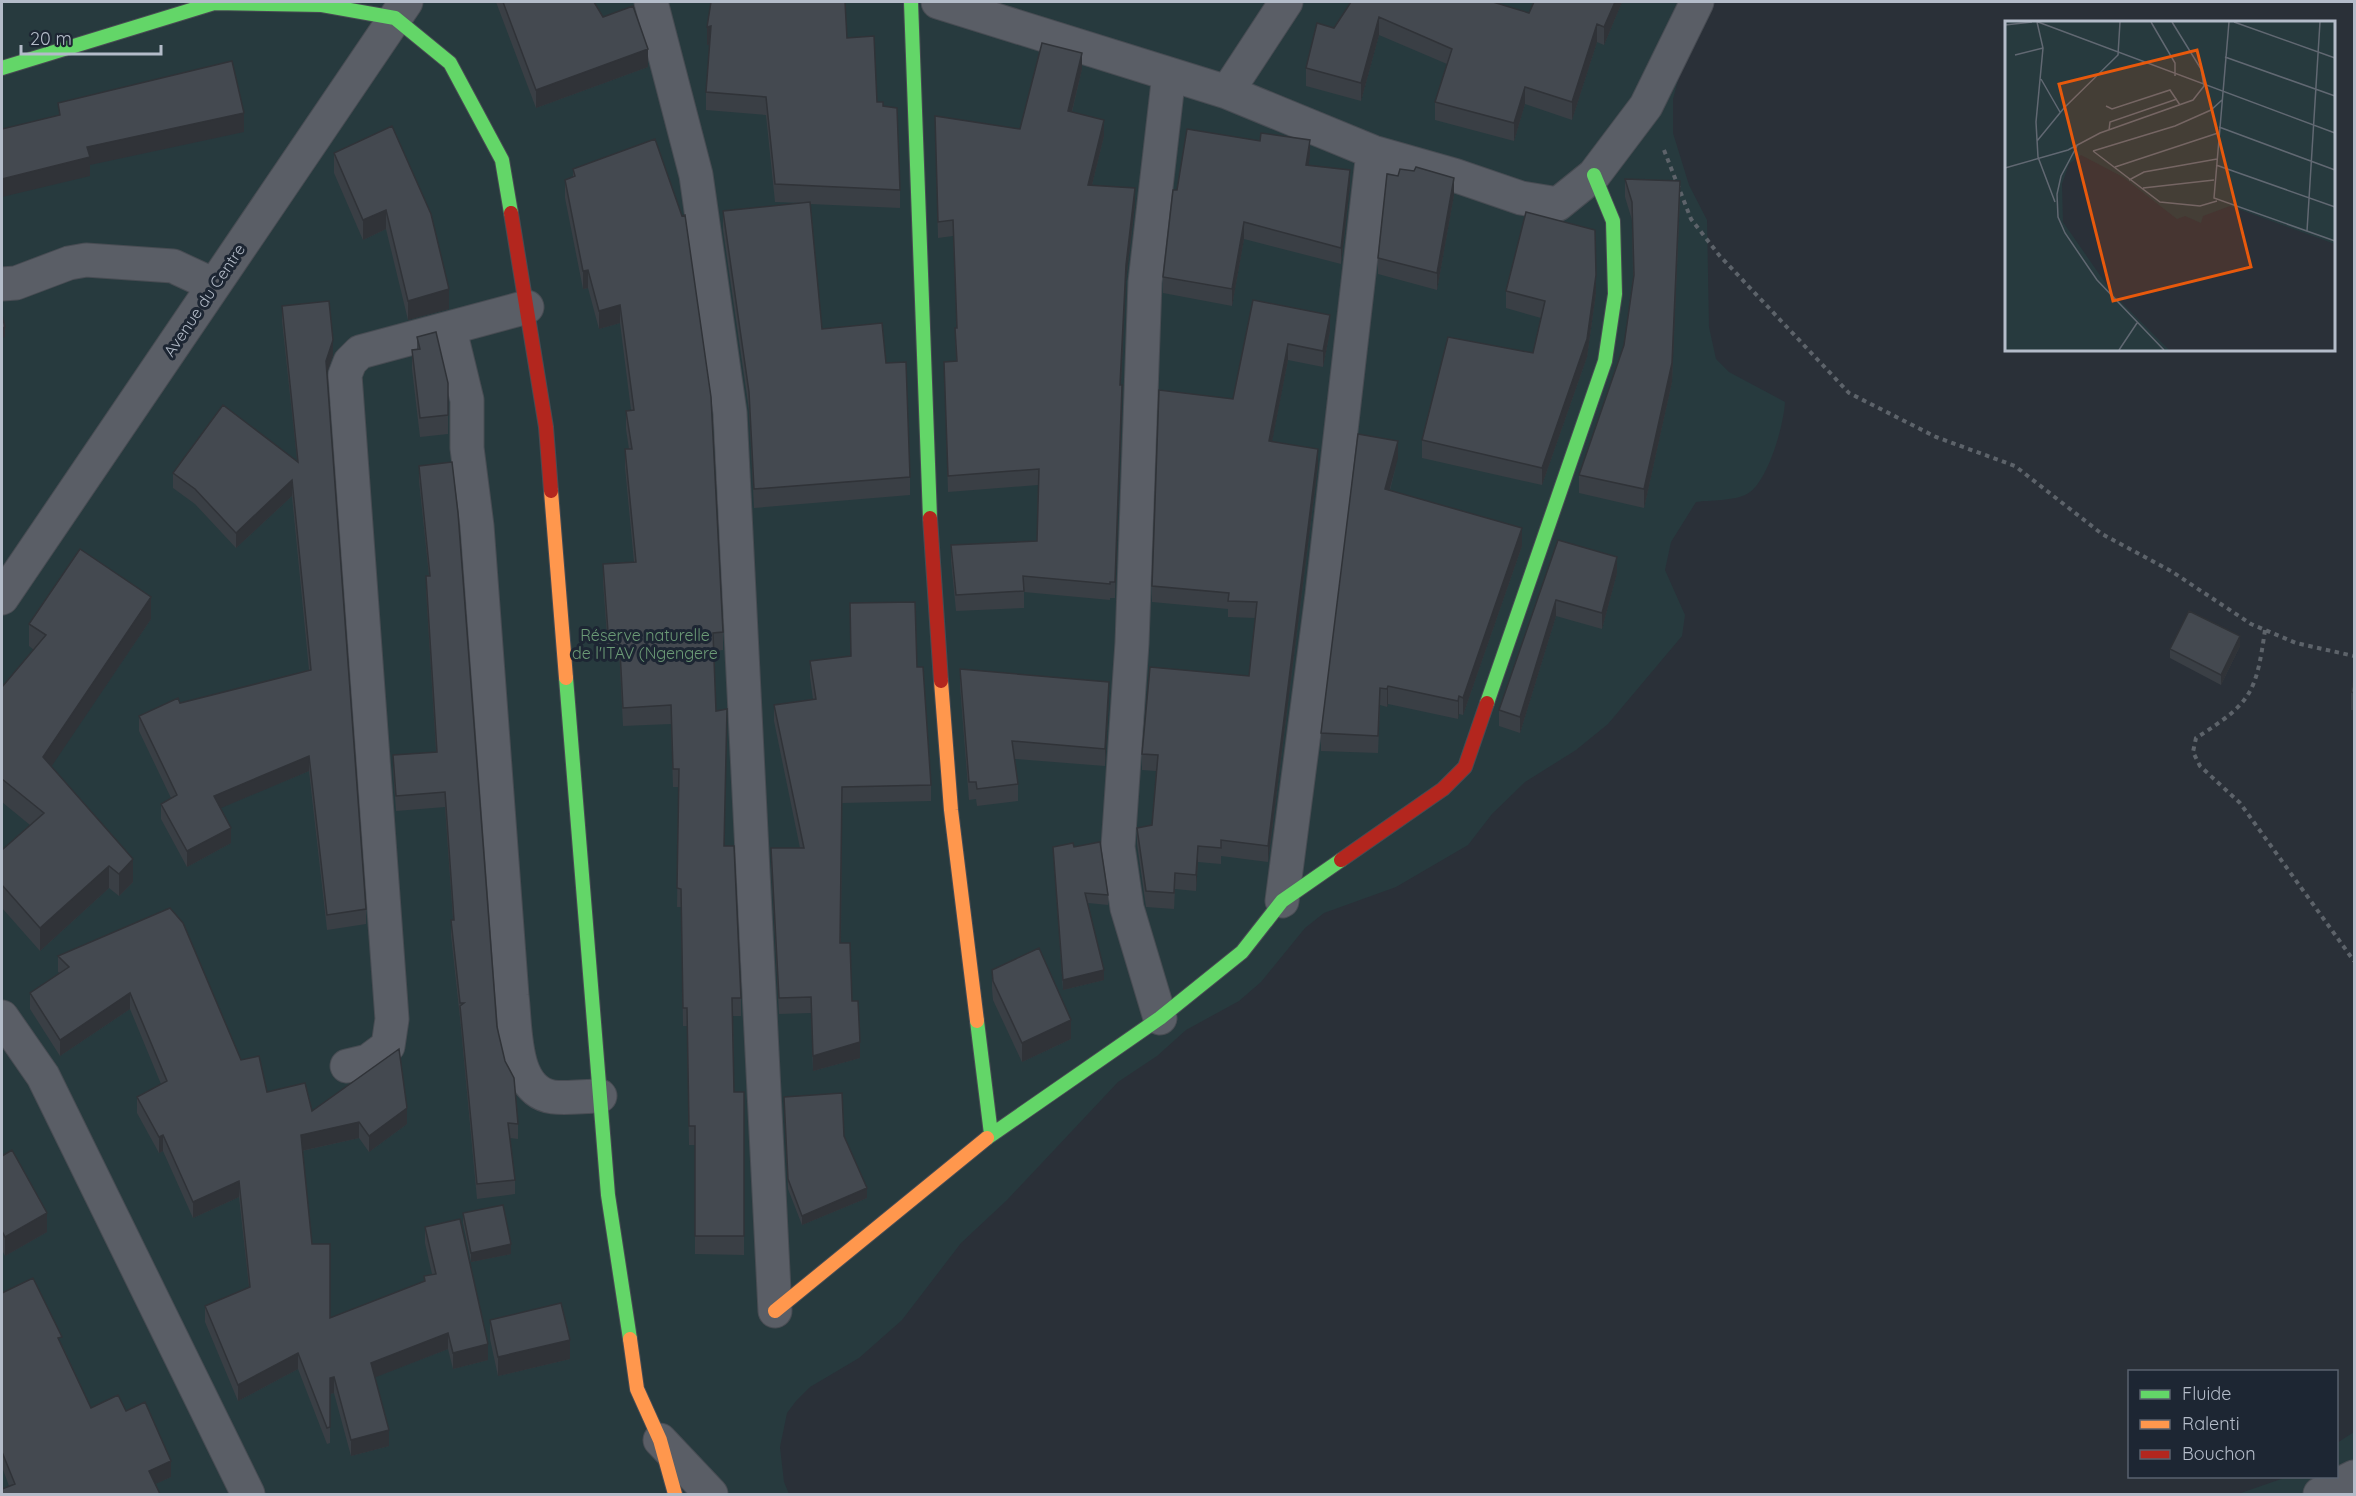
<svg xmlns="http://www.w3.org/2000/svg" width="2356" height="1496" viewBox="0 0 2356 1496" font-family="Quicksand,sans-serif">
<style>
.green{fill:#273a3e}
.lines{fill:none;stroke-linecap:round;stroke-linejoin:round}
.street-casing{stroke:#484c53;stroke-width:35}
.fast-casing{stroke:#484c53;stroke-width:16}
.slow-casing{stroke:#484c53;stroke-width:16}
.jam-casing{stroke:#484c53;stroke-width:16}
.path{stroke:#5d636a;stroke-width:4;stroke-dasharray:4.5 4.5;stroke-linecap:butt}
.street{stroke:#5a5e66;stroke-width:33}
.fast{stroke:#63d668;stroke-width:14}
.slow{stroke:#ff974d;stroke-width:14}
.jam{stroke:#b3261e;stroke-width:14}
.wall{fill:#3a3f45}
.shaded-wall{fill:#303338}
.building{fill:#444950;stroke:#303338;stroke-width:1.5}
.labels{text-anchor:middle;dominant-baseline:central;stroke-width:6;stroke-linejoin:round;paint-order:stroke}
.street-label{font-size:16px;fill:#b4bcc9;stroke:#1d2633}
.park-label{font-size:16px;fill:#6b9a76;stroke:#1d2633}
.inset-road{fill:none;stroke:#616872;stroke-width:1.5}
.view{fill:#e8590c;fill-opacity:0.15;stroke:#e8590c;stroke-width:3}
.inset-edge{fill:none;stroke:#b4bcc9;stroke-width:3}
</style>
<rect width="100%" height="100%" fill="#2a3038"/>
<path class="green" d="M2,2H1715L1683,61L1673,99V133L1689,185L1707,220L1709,327L1716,359L1729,372L1785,402C1784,424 1768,483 1747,494C1734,501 1710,500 1696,502L1671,542L1665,570L1685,615L1682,636L1608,724L1576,750L1525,782L1492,814L1468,845L1396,887L1324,913L1305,928L1261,982L1239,1001L1186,1030L1157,1056L1118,1082L1007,1200L961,1243L902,1320L859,1358L810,1387L796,1401L787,1413L780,1447L784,1482L789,1494H2Z
M2354,1432V1494H2238L2287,1477L2336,1476L2337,1443Z"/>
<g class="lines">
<g class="street-casing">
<path id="street" d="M651,2L696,175L730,413L775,1311
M938,2L1227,92L1373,152L1454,175L1521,198L1558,204L1594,175L1646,106L1697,2
M1227,92L1286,2
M2,284L16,283L69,263L86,260L173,266L214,285
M450,330L467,400V448L477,526L512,996C516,1028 512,1091 553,1097C567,1099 585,1096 600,1096
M2,598L406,2
M1282,901L1322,595L1373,152
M2,1017L43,1076L248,1494
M1160,1018L1127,908L1118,847L1132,643L1145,282L1169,74
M347,1066L368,1061L388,1046L392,1019L345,375L350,362L360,352L527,307
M660,1440L711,1494
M2320,1494L2354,1477"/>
</g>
<g class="fast-casing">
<path id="fast" d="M911,2L930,518
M2,68L214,3L322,5L395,18L450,63L502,160L511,213
M566,678L608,1195L630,1339
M1487,703L1605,361L1615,294L1613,221L1594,175
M977,1021L991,1134
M987,1138L1160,1018L1242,952L1282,901L1341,860"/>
</g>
<g class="slow-casing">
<path id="slow" d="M551,491L566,678
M941,681L951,810L977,1021
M775,1311L987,1138
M630,1339L637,1389L660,1440L675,1494"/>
</g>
<g class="jam-casing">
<path id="jam" d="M511,213L546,427L551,491
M930,518L941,681
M1341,860L1443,789L1465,767L1487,703"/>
</g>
<path class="path" d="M1664,150L1691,219L1719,255L1849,393L1936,437L2015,466L2102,534L2171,571L2251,624L2296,643L2354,656
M2265,630C2256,694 2251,703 2196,738L2193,752L2200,766L2240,803L2354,961"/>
<use href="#street" class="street"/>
<use href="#fast" class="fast"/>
<use href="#slow" class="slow"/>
<use href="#jam" class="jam"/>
</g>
<path class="wall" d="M496,2H594L603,17L648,67L536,108Z
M1351,2L1529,13L1534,2H1622L1604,45L1597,42L1572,120L1525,104L1514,141L1435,120V102L1447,64L1379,35L1361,101L1306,86V68L1334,28Z
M707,27L847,38L877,102L900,190V208L810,204L822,329L886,363L910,477V495L754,508L749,410L723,230V211L802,203L775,202L766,115L706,110V92L710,44L707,45Z
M1082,69L1072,112L1104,136L1092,185L1135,204L1126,281L1121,385L1122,401L1115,598H1110V600L1024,592V608L956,611L951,561V545L1037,541L1038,485L948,492L944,362L956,361L955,328H957L953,236L938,238L935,116L1020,129Z
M392,126L449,309L408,320L386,229L363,240L334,173V153Z
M655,139L723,632V650L714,651L716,711L724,846L741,998V1016H733L734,1092H744V1255L695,1254V1145H689L687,1026H683L681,907H677L679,787H673L671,724L623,726L619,649L608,650L603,582V564L634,562L625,467V449H629L626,429V411L631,410L620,323L599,329L588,288L583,289L565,198V180L573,177V169Z
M1310,156L1308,165L1350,186L1341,264L1244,239L1232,306L1163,293V277L1177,190Z
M1625,179L1680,199L1672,382L1644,508L1579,493V475L1624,345L1633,278L1632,220L1625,197Z
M1454,195L1437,290L1378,274V258Z
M1506,291L1596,293L1587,357L1542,485L1422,458V440L1533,353L1541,318L1506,308Z
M1253,300L1330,331L1323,367L1288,360L1272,441L1318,465L1268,862L1221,856V864L1198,862L1196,891L1175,889L1174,909L1146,907L1137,844V828L1152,825L1156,771L1142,770V754L1249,676L1255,618L1228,617V609L1152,602V586L1233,399Z
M282,306L333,355L327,373L366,909V924L327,930L309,771L220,808L231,843L187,867L161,819V804L171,798L139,731V716L180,703L309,670L292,496L236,548L195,504L173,488V473L297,460L282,321Z
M417,337L448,383V434L420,437L412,369V350L417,349Z
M1398,458L1390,490L1522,546L1463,715L1459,714L1458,719L1388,704L1387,707L1380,705L1378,753L1321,751V733Z
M419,466L497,1027L518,1124V1139L510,1138L515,1180V1194L477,1199L460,1018L451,935V920H453L445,807L396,811L393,770V755L436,752L426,591V576H429L419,481Z
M1558,540L1617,573L1602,629L1556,616L1520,733L1499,726V710Z
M151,619L51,766L133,882L119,896L109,888L40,951L2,908V850L30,825L2,802V687L34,650L29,646V624Z
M2240,646L2221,685L2170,658V649Z
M810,661L917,667L931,785V801L842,803L841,943L852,1001L860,1058L813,1071L811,1013L779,1014L771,864V848H800L774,721V705L813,699L810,677Z
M960,669L1109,699L1105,766L1015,759L1018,784V801L977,806L976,799L969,800L960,686Z
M2355,674V710H2351V692Z
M1053,847H1074L1108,895V905L1088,903L1104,980L1063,990Z
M170,908L241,1060L267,1092L312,1111L407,1124L369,1152L359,1138L302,1151L312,1244L330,1318L424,1282V1276L432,1274L425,1243V1227L488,1360L453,1369L448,1349L375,1377L389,1446L351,1456L334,1393L330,1394V1443L327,1444L298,1369L238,1401L205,1322V1306L249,1287L239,1197L193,1218L163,1151L159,1153L137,1113V1097L161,1084L130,1009L60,1056L30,1009V993L60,973L58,972V956Z
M992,970L1071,1039L1022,1062L993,1000L992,989Z
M784,1097L844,1136L867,1198L802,1225L788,1189Z
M2,1156L47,1232L5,1256L2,1250Z
M463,1213L511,1254L471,1262L463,1223Z
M2,1293L62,1345L91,1408L126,1411L171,1477L155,1484L9,1486L2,1467Z
M490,1320L570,1359L498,1376L490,1339Z"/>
<path class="shaded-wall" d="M1615,2H1622L1604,45V27Z
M1379,17V35L1361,101V83Z
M1597,24V42L1572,120V102Z
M711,26V44L707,45V27Z
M648,49V67L536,108V90Z
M1082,53V69L1068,127V111Z
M1525,87V104L1514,141V123Z
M244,113V132L90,165V176L2,197V179L87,147Z
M1104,120V136L1088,201V185Z
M1310,140V156L1306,181V165Z
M1350,170V186L1341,264V248Z
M1454,178V195L1437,290V273Z
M1680,181L1672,382L1644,508V489Z
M1135,188V204L1126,281L1120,401V385L1126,265Z
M386,210V229L363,240V220Z
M1244,222V239L1232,306V289Z
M588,270V288L583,289V271Z
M1596,275V293L1587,357L1542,485V468Z
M449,289V309L408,320V301Z
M620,305V323L599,329V311Z
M1330,315V331L1323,367V351Z
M5,327V337L2,338V328Z
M333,340V355L326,376V361Z
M1288,344V360L1269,457V441Z
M1122,385V401L1115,598V582Z
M3,429V449L2,454V435Z
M1398,441V458L1385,506V489Z
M1318,449V465L1268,862V846Z
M292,480V496L236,548V533Z
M1522,528V546L1463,715V698Z
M1617,557V573L1602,629V613Z
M151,597V619L43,779V757Z
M1556,600V616L1520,733V717Z
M2240,636V646L2221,685V675Z
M1109,682V699L1105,766V749Z
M1388,686V704L1387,707V689Z
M1459,696V714L1458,719V701Z
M309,756V771L214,811V796Z
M231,828V843L187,867V851Z
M1198,846V862L1196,891V875Z
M133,859V882L119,896V874Z
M109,866V888L40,951V928Z
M1104,970V980L1063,990V980Z
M130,993V1009L60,1056V1040Z
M1071,1020V1039L1022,1062V1043Z
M860,1042V1058L813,1071V1056Z
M407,1108V1124L369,1152V1136Z
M359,1122V1138L301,1151V1135Z
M163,1135V1151L159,1153V1137Z
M239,1181V1197L193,1218V1202Z
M867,1188V1198L802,1225V1216Z
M47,1213V1232L5,1256V1237Z
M511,1244V1254L471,1262V1253Z
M448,1333V1349L371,1379V1363Z
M570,1340V1359L498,1376V1357Z
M488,1344V1360L453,1369V1353Z
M298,1353V1369L238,1401V1385Z
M334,1377V1393L330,1394V1378Z
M389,1430V1446L351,1456V1440Z
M171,1461V1477L149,1487V1471Z"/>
<path class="building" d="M503,2H594L603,17L633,6L648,49L536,90Z
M711,2H845L847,38L874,36L877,102H883V106L897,108L900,190L775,184L766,97L706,92L711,26L707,27Z
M1351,2H1493L1529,13L1534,2H1615L1604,27L1597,24L1572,102L1525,87L1514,123L1435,102L1452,49L1379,17L1361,83L1306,68L1317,23L1334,28Z
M1042,43L1082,53L1068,111L1104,120L1088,185L1135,188L1126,265L1120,385H1122L1115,582H1110V584L1023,576L1024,591L956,595L951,545L1037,541L1039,469L948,476L944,362L957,361L955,328H957L953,220L938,222L935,116L1020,129Z
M232,61L244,113L87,147L90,157L2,179V129L60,115L58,103Z
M392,126L431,214L449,289L408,301L386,210L363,220L334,153Z
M1187,129L1260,141L1261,133L1310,140L1306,165L1350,170L1341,248L1244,222L1232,289L1163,277L1173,190H1177Z
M655,139L682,216L685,215L711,397L723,632L713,633L716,711L727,709L724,846H734L741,998H732L734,1092H744V1236H695V1126H689L687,1008H683L681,889L677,888L679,769H673L671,705L623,708L619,631L608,632L603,564L636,562L625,449H632L626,411L634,410L620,305L599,311L588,270L583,271L565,180L575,176L573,169Z
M1416,167L1454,178L1437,273L1378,258L1387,174L1398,176L1400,169L1414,171Z
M1625,179L1680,181L1672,363L1644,489L1579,475L1624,345L1634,275L1632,202Z
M810,202L822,329L882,323L886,363L906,362L910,477L754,489L749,392L723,211Z
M1526,212L1595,230L1596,275L1587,339L1542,468L1422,440L1448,337L1533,353L1545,301L1506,291Z
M1253,300L1330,315L1323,351L1288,344L1269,441L1318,449L1268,846L1221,840V848L1198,846L1196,875L1175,873L1174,893L1146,891L1137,828L1152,825L1158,755L1142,754L1150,667L1249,676L1257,602L1228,601L1229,593L1152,586L1159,390L1233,399Z
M329,301L333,340L326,361L366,909L327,915L309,756L214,796L231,828L187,851L161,804L177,795L139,716L178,698L180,703L311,670L292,480L236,533L195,489L173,473L223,405L298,462L282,306Z
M2,315L5,327L2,328Z
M436,332L448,383V415L420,418L412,350L420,349L417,337Z
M1358,434L1398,441L1385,489L1522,528L1463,698L1459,696L1458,701L1388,686L1387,689L1380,688L1378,736L1321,733Z
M452,462L458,513L497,1027L505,1061L514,1078L518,1124L508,1123L515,1180L477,1184L460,1006L464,1003H460L451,920H454L445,792L396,796L393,755L437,752L426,576H430L419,466Z
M1558,540L1617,557L1602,613L1556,600L1520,717L1499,710Z
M80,549L151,597L43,757L133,859L119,874L109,866L40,928L2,885V850L44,813L2,779V687L46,635L29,624Z
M915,602L917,667H923L931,785L842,787L840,943H850L852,1001H858L860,1042L813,1056L811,997L779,998L771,848H804L774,705L816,699L810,661L851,656L850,603Z
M2189,611L2240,636L2221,675L2170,649Z
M960,669L1109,682L1105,749L1012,741L1018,784L977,789L976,782H969Z
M2355,674V693L2351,692Z
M1100,842L1108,895L1085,893L1104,970L1063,980L1053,847L1073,843L1074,847Z
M170,908L183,923L241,1060L259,1056L267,1092L305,1083L312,1111L399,1049L407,1108L369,1136L359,1122L301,1135L312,1244H330V1318L425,1281L424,1276L436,1274L425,1227L460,1219L488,1344L453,1353L448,1333L371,1363L389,1430L351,1440L334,1377L330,1378V1427L327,1428L298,1353L238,1385L205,1306L250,1287L239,1181L193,1202L163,1135L159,1137L137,1097L167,1081L130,993L60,1040L30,993L69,967L58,956Z
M1039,948L1071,1020L1022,1043L993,981L992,970Z
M842,1093L844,1136L867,1188L802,1216L788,1179L784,1097Z
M12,1150L47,1213L5,1237L2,1231V1156Z
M503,1205L511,1244L471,1253L463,1213Z
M33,1278L62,1337L58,1338L91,1408L118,1395L126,1411L145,1402L171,1461L149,1471L160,1494H2V1489L15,1484L2,1452V1293Z
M561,1303L570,1340L498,1357L490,1320Z"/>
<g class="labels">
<g class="street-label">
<text transform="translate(204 300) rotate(-56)">Avenue du Centre</text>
</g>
<g class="park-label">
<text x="645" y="635">Réserve naturelle<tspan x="645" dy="18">de l'ITAV (Ngengere</tspan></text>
</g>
</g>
<g transform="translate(2005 21)">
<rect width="330" height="330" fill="#2a3038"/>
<path d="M0,1H330V223L225,185L198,195L196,202L180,195L172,198L118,156L76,134L64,143L57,163L58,201L108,273L164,329H0Z" fill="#273a3e"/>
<path class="inset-road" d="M32,1L38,27L31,101L33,136L50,181M33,1L330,112M146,1L170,42V55M224,1L209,177L330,220M229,1L330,37M0,4L27,1M10,34L38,27M220,36L330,75M36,58L55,91M101,85L107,88L165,69L175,84M214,106L330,149M104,109L105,101L172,78M32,120L59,87L113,34L115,1M72,125L56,155L52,173L53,196L60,212L92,259L159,329M88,130L155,181L195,185L212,180M88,130L170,105L206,89L217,79M211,144L330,186M110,146L213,112M0,147L63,129L95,112L188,79L199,65L196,48L167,1M124,159L139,151L212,138M138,167L209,159M302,210L315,1M114,329L132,302"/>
<path class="view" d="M192,29L246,246L108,280L54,63Z"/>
<rect width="330" height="330" class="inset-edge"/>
</g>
<rect width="2356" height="1496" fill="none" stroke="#b4bcc9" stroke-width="6"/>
<rect x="2128" y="1370" width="210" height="108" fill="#1d2633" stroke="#59626f" stroke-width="1.5"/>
<rect x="2140" y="1390" width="30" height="9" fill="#63d668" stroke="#59626f" stroke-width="1.5"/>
<text x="2182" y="1400" font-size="18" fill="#b4bcc9">Fluide</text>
<rect x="2140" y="1420" width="30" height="9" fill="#ff974d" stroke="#59626f" stroke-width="1.5"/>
<text x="2182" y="1430" font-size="18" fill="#b4bcc9">Ralenti</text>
<rect x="2140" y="1450" width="30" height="9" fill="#b3261e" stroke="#59626f" stroke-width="1.5"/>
<text x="2182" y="1460" font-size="18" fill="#b4bcc9">Bouchon</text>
<path d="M21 45v9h140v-9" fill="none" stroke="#b4bcc9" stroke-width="3"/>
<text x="30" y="45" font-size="18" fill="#b4bcc9" stroke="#1d2633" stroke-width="4.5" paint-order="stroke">20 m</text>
</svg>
